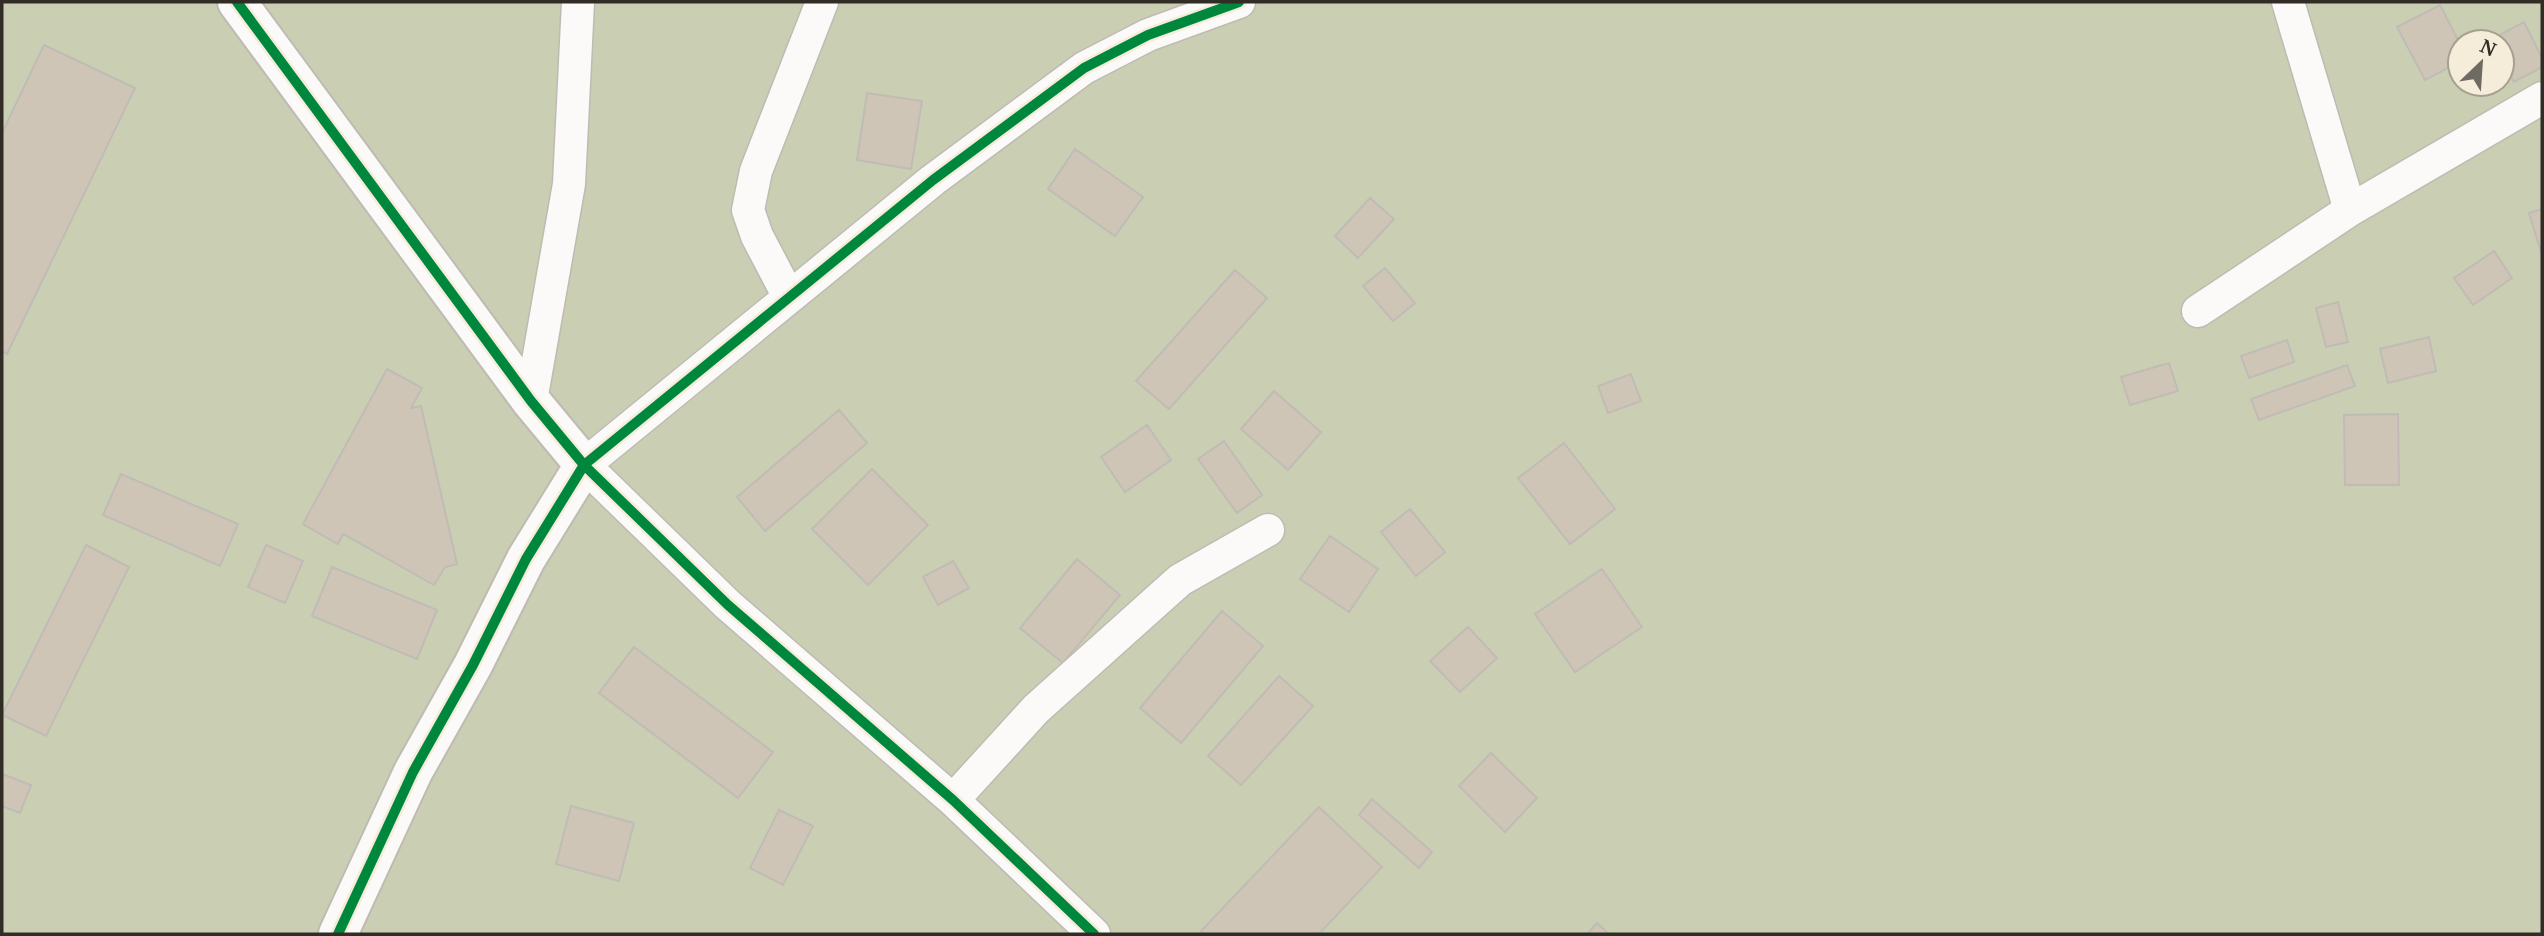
<svg xmlns="http://www.w3.org/2000/svg" width="2544" height="936" viewBox="0 0 2544 936" font-family="'Noto Serif',serif">
<style>
.green{fill:#caceb2;fill-rule:evenodd}
.building{fill:#cec5b6;stroke:#c0bcb5;stroke-width:2}
.lines{fill:none;stroke-linecap:round;stroke-linejoin:round}
.minor-casing{stroke:#bfbbb3;stroke-width:35}
.tertiary-casing{stroke:#bfbbb3;stroke-width:42}
.minor{stroke:#fbfaf8;stroke-width:32}
.tertiary{stroke:#fbfaf8;stroke-width:38}
.cycleway-casing{stroke:#f5ecda;stroke-width:15}
.cycleway{stroke:#00873e;stroke-width:10}
</style>
<rect width="100%" height="100%" fill="#e2ddd3"/>
<path class="green" d="M2,2H2542V934H2ZM2460,42H2502V84H2460Z"/>
<path class="building" d="M2440,5L2460,44V62L2425,80L2397,27Z
M2524,22L2542,58V67L2514,82L2502,59V42L2492,39Z
M44,45L135,88L7,354L2,351V133Z
M867,93L922,101L911,169L857,160Z
M1075,149L1143,197L1115,236L1048,189Z
M1370,198L1394,219L1358,258L1335,236Z
M2542,209V255L2529,213Z
M2494,251L2512,278L2473,305L2454,278Z
M1385,268L1415,303L1393,321L1363,286Z
M1235,270L1267,298L1169,409L1136,381Z
M2338,302L2348,342L2326,347L2316,308Z
M2429,337L2436,371L2388,383L2380,349Z
M2287,340L2294,362L2249,378L2241,356Z
M2169,363L2178,391L2130,405L2121,377Z
M2347,365L2355,386L2259,420L2251,399Z
M387,369L422,388L411,408L421,406L457,564L445,567L434,585L343,534L338,544L303,524Z
M1631,374L1641,401L1608,413L1598,386Z
M1274,391L1321,432L1288,470L1241,429Z
M839,410L867,443L765,531L737,497Z
M2398,414L2399,485H2345L2344,415Z
M1147,425L1171,460L1125,492L1101,457Z
M1224,441L1262,495L1237,513L1198,459Z
M1564,443L1615,509L1570,544L1518,478Z
M872,469L928,525L868,585L812,529Z
M121,474L238,524L220,566L103,515Z
M1410,509L1445,552L1416,576L1381,532Z
M1330,536L1378,569L1349,612L1300,579Z
M86,545L129,567L46,736L2,715Z
M266,545L303,561L285,603L248,587Z
M1077,559L1120,595L1063,663L1020,628Z
M953,561L969,588L938,605L923,577Z
M332,567L437,610L417,659L312,616Z
M1602,569L1642,627L1575,672L1535,614Z
M1222,611L1263,646L1181,743L1140,708Z
M1468,627L1497,658L1460,692L1430,661Z
M634,647L773,752L738,798L599,693Z
M1279,676L1313,706L1241,785L1208,756Z
M1491,753L1537,798L1505,832L1459,786Z
M2,774L31,785L20,813L2,806Z
M1372,799L1432,852L1419,868L1359,815Z
M571,806L634,823L619,881L556,864Z
M1319,807L1382,867L1319,934H1204L1201,931Z
M779,810L813,826L783,885L750,868Z
M1597,923L1609,934H1587Z"/>
<g class="lines">
<g class="minor-casing">
<path id="minor" d="M2288,2L2350,210
M789,297L757,236L748,210L756,171L822,2
M2198,311L2350,210L2542,98
M531,401L569,184L578,2
M953,800L1036,709L1180,580L1268,530
M1094,934L953,800L728,605L584,465L933,180L1084,68L1148,35L1239,2"/>
</g>
<g class="tertiary-casing">
<path id="tertiary" d="M237,2L531,401L584,465L526,559L473,665L413,772L338,934"/>
</g>
<use href="#minor" class="minor"/>
<use href="#tertiary" class="tertiary"/>
<g class="cycleway-casing">
<path id="cycleway" d="M237,2L531,401L584,465L728,605L953,800L1094,934
M338,934L413,772L473,665L526,559L584,465L933,180L1084,68L1148,35L1239,2"/>
</g>
<use href="#cycleway" class="cycleway"/>
</g>
<rect width="2544" height="936" fill="none" stroke="#312d26" stroke-width="7"/>
<g transform="translate(2481 63) rotate(25)"><circle r="33" fill="#f5ecda" stroke="#a7a092" stroke-width="2"/>
<path d="M0-5L12 26L0 18L-12 26Z" fill="#6f6b63"/>
<text y="-10" font-size="19" font-weight="bold" text-anchor="middle" fill="#312d26">N</text>
</g>
</svg>
